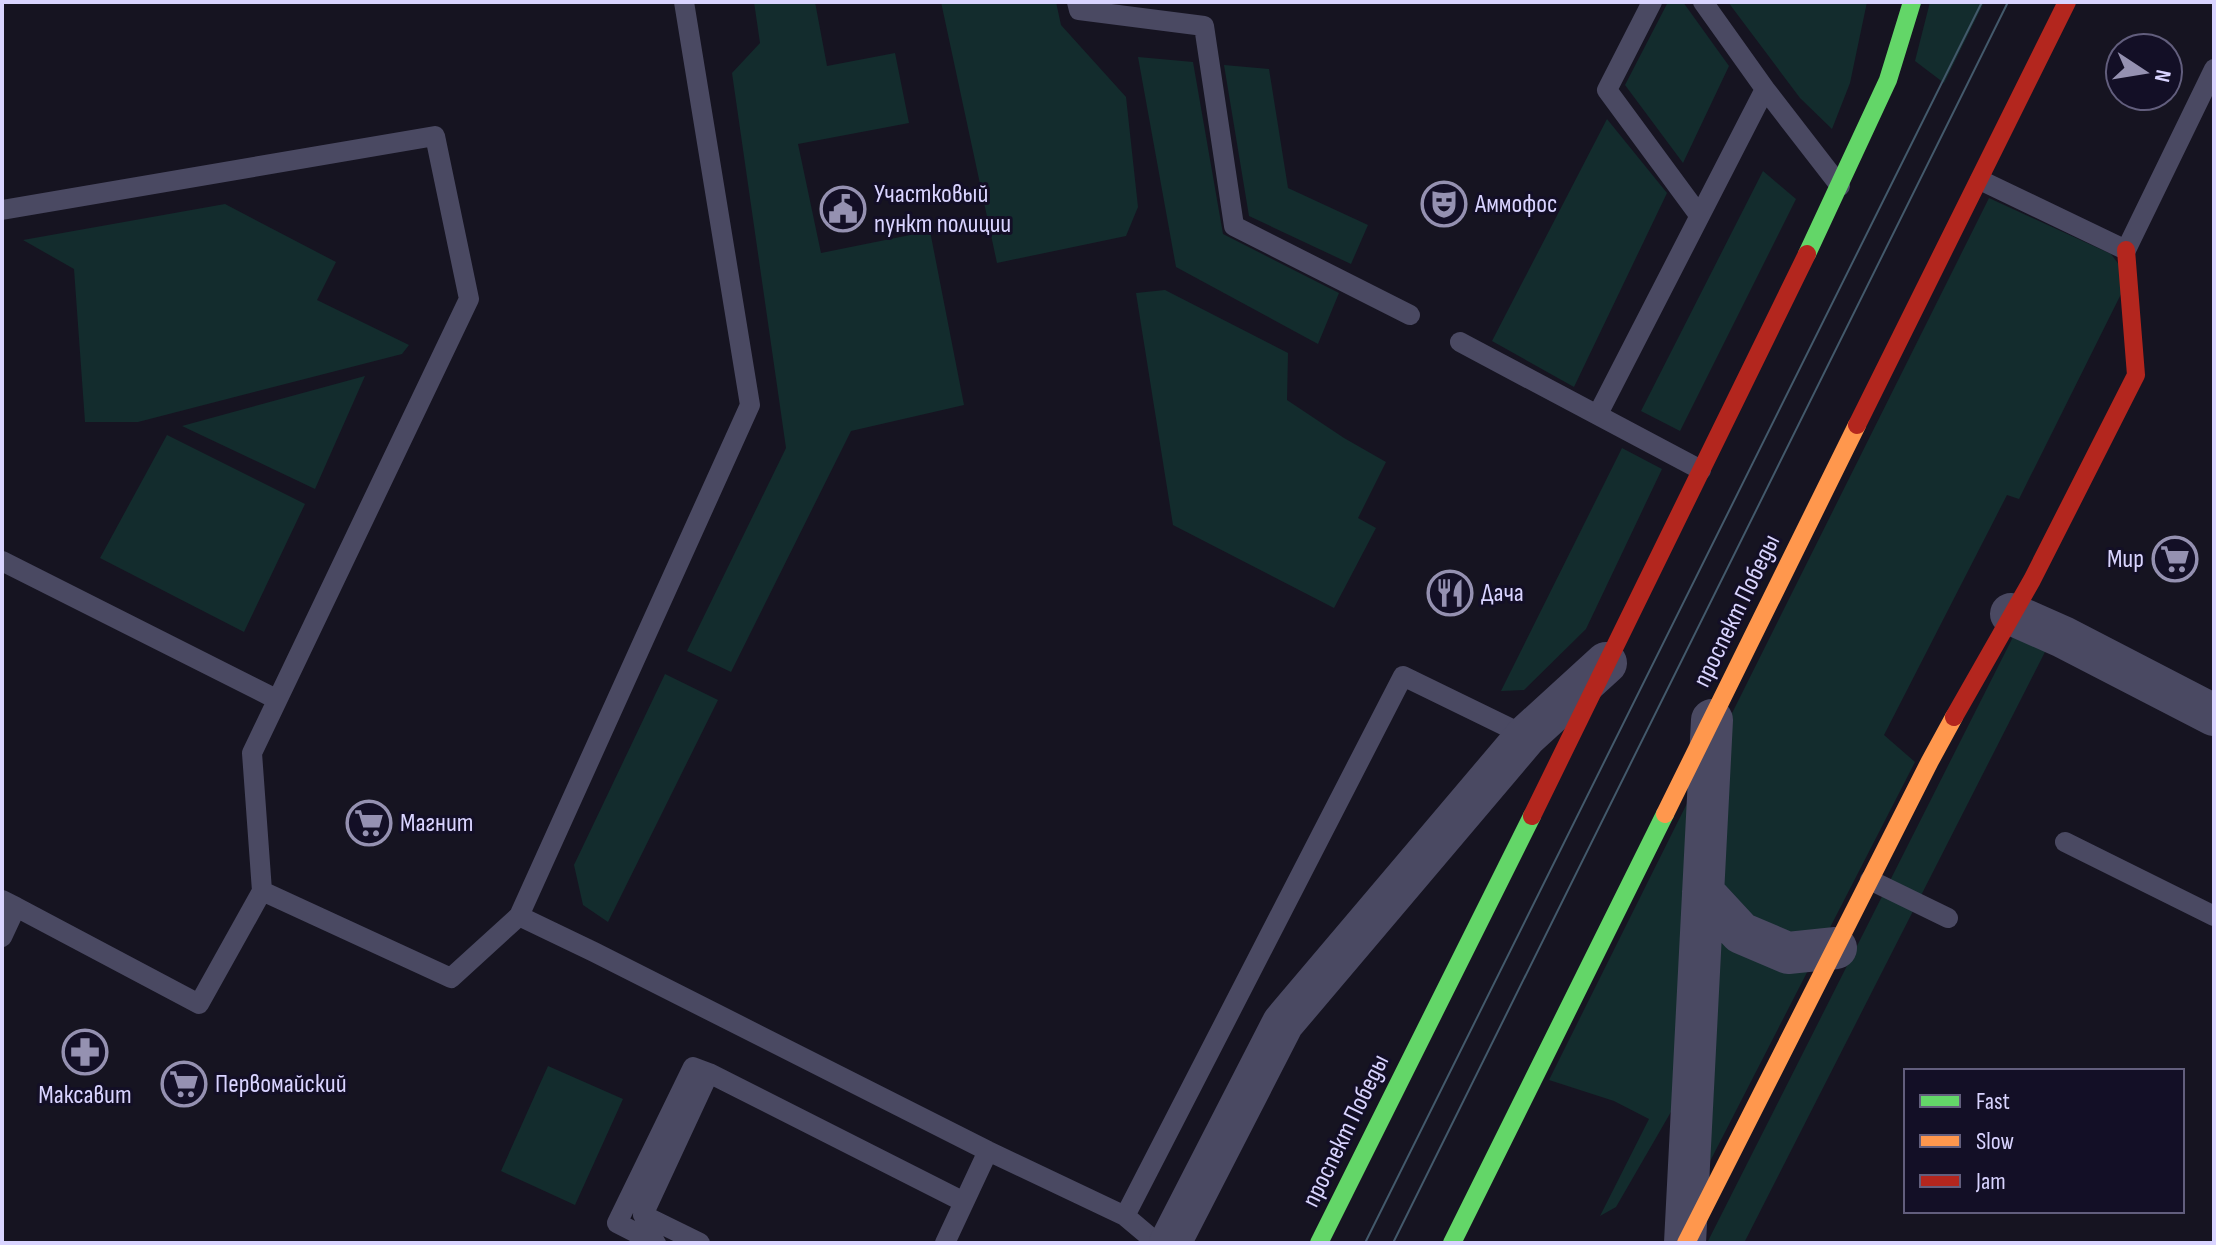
<svg xmlns="http://www.w3.org/2000/svg" width="2216" height="1245" viewBox="0 0 2216 1245" font-family="'Sofia Sans Condensed',sans-serif">
<style>
.green{fill:#132c2d}
.lines{fill:none;stroke-linecap:round;stroke-linejoin:round}
.lane{stroke:#4a4962;stroke-width:20}
.street{stroke:#4a4962;stroke-width:42}
.fast{stroke:#63d668;stroke-width:18}
.slow{stroke:#ff974d;stroke-width:18}
.jam{stroke:#b3261e;stroke-width:18}
.tram{stroke:#43596b;stroke-width:2}
.labels{text-anchor:middle;dominant-baseline:central;stroke-width:6;stroke-linejoin:round;paint-order:stroke}
.poi-label{font-size:26px;fill:#d9d4ff;stroke:#130f26;text-anchor:start}
.street-label{font-size:26px;fill:#d9d4ff;stroke:#130f26}
</style>
<rect width="100%" height="100%" fill="#161421"/>
<path class="green" d="M754,2H815L827,66L895,53L909,123L798,144L821,253L930,231L964,405L851,431L731,672L687,651L786,448L732,73L760,43Z
M941,2H1056L1061,25L1126,97L1138,207L1126,236L997,263Z
M1668,2H1683L1729,66L1683,163L1625,85Z
M1728,2H1867L1850,83L1832,129L1800,98Z
M1930,2H1984L1944,83L1915,61Z
M1138,57L1193,62L1223,234L1339,293L1318,344L1176,267Z
M1224,65L1269,69L1288,188L1368,225L1351,264L1249,216Z
M1607,119L1667,193L1574,387L1492,341Z
M1763,171L1796,199L1680,431L1641,411Z
M1989,198L2111,254L2129,278L2019,499L2007,495L1884,735L1915,762L1704,1173L1679,1098L1616,1207L1600,1216L1649,1119L1614,1101L1549,1080Z
M225,204L336,262L317,300L409,345L402,354L138,422H85L74,269L23,240Z
M1165,290L1288,353L1287,400L1344,438L1386,462L1358,518L1376,528L1334,608L1173,525L1136,293Z
M365,376L315,489L182,426Z
M167,435L305,504L244,632L100,558Z
M1622,448L1662,469L1586,629L1524,690L1501,691Z
M2015,633L2047,648L1744,1243H1707Z
M665,674L718,700L608,922L583,905L574,865Z
M548,1066L623,1099L575,1205L501,1171Z"/>
<g class="lines">
<path class="lane" d="M684,2L750,405L519,916L594,952L988,1151L1125,1216L1157,1243
M1077,2L1079,10L1204,26L1234,226L1410,315
M1652,2L1607,90L1699,215
M1703,2L1765,89L1840,186
M1980,180L2126,250L2214,69
M2,210L435,136L469,299L252,753L262,891
M1460,342L1701,470
M1598,414L1765,89
M2,561L276,699
M2065,842L2214,916
M1870,880L1948,918
M2,900L16,907L2,937
M16,907L199,1004L262,891L451,978L519,916
M1125,1216L1403,676L1526,736
M656,1243L617,1223L693,1067L709,1073
M700,1243L643,1215L709,1073L964,1202
M945,1243L988,1151"/>
<path class="street" d="M2011,614L2063,637L2214,715
M1703,892L1741,933L1788,953L1836,948
M1170,1243L1283,1023L1526,736L1606,663
M1685,1243L1712,720"/>
<path class="fast" d="M1807,254L1888,80L1912,2
M1319,1243L1532,816
M1452,1243L1665,814"/>
<path class="slow" d="M1665,814L1857,425
M1686,1243L1930,761L1954,717"/>
<path class="jam" d="M1857,425L2067,2
M1954,717L2032,580L2136,375L2126,250
M1532,816L1807,254"/>
<path class="tram" d="M1365,1243L1982,2
M1393,1243L2008,2"/>
</g>
<defs>
<g id="theatre-ring" transform="scale(2.3)"><circle r="9.5" fill="#130f26" stroke="#9591b1" stroke-width="1.5"/><path d="M-5-5.5Q0-4 5-5.5V0Q5 5 0 6Q-5 5-5 0ZM-3.3-2.5H-1v1.5H-3.3ZM1-2.5H3.3v1.5H1ZM-2.8 1Q0 5.5 2.8 1Z" fill="#9591b1"/></g>
<g id="civic-ring" transform="scale(2.3)"><circle r="9.5" fill="#130f26" stroke="#9591b1" stroke-width="1.5"/><path d="M-.6-6.5H3V-4.5H.6V-3L4-1V1h2V6H-6V1h2V-1L-.6-3ZM-1.2 2.5V6h2.4V2.5Z" fill="#9591b1"/></g>
<g id="supermarket-ring" transform="scale(2.3)"><circle r="9.5" fill="#130f26" stroke="#9591b1" stroke-width="1.5"/><path d="M-6-5.5h2.5l.6 2H6L4.5 2H-2.5L-4.4-4H-6ZM-1.5 3.2a1.3 1.3 0 1 0 .1 0ZM3 3.2a1.3 1.3 0 1 0 .1 0Z" fill="#9591b1"/></g>
<g id="restaurant-ring" transform="scale(2.3)"><circle r="9.5" fill="#130f26" stroke="#9591b1" stroke-width="1.5"/><path d="M-5-6h1v4h1v-4h1v4h1v-4h1v5L-1.5 .5V6h-2V.5L-5-1ZM5-6V6H3V1.5H1.5Q1.5-4 5-6Z" fill="#9591b1"/></g>
<g id="pharmacy-ring" transform="scale(2.3)"><circle r="9.5" fill="#130f26" stroke="#9591b1" stroke-width="1.5"/><path d="M-2-6h4v4h4v4h-4v4h-4v-4h-4v-4h4Z" fill="#9591b1"/></g>
</defs>
<g fill-rule="evenodd">
<use href="#theatre-ring" x="1444" y="204"/>
<use href="#civic-ring" x="843" y="209"/>
<use href="#supermarket-ring" x="2175" y="559"/>
<use href="#restaurant-ring" x="1450" y="593"/>
<use href="#supermarket-ring" x="369" y="823"/>
<use href="#pharmacy-ring" x="85" y="1052"/>
<use href="#supermarket-ring" x="184" y="1084"/>
</g>
<g class="labels">
<g class="poi-label">
<text x="874" y="194">Участковый<tspan x="874" dy="30">пункт полиции</tspan></text>
<text x="1475" y="204">Аммофос</text>
<text x="2144" y="559" text-anchor="end">Мир</text>
<text x="1481" y="593">Дача</text>
<text x="400" y="823">Магнит</text>
<text x="215" y="1084">Первомайский</text>
<text x="85" y="1095" text-anchor="middle">Максавит</text>
</g>
<g class="street-label">
<text transform="translate(1737 611) rotate(-64)">проспект Победы</text>
<text transform="translate(1346 1131) rotate(-64)">проспект Победы</text>
</g>
</g>
<rect width="2216" height="1245" fill="none" stroke="#d9d4ff" stroke-width="8"/>
<rect x="1904" y="1069" width="280" height="144" fill="#130f26" stroke="#625e7d" stroke-width="2"/>
<rect x="1920" y="1095" width="40" height="12" fill="#63d668" stroke="#625e7d" stroke-width="2"/>
<text x="1976" y="1109" font-size="24" fill="#d9d4ff">Fast</text>
<rect x="1920" y="1135" width="40" height="12" fill="#ff974d" stroke="#625e7d" stroke-width="2"/>
<text x="1976" y="1149" font-size="24" fill="#d9d4ff">Slow</text>
<rect x="1920" y="1175" width="40" height="12" fill="#b3261e" stroke="#625e7d" stroke-width="2"/>
<text x="1976" y="1189" font-size="24" fill="#d9d4ff">Jam</text>
<g transform="translate(2144 72) rotate(102)"><circle r="38" fill="#130f26" stroke="#625e7d" stroke-width="2"/>
<path d="M0-6L14 30L0 20L-14 30Z" fill="#9591b1"/>
<text y="-12" font-size="22" font-weight="bold" text-anchor="middle" fill="#d9d4ff">N</text>
</g>
</svg>
